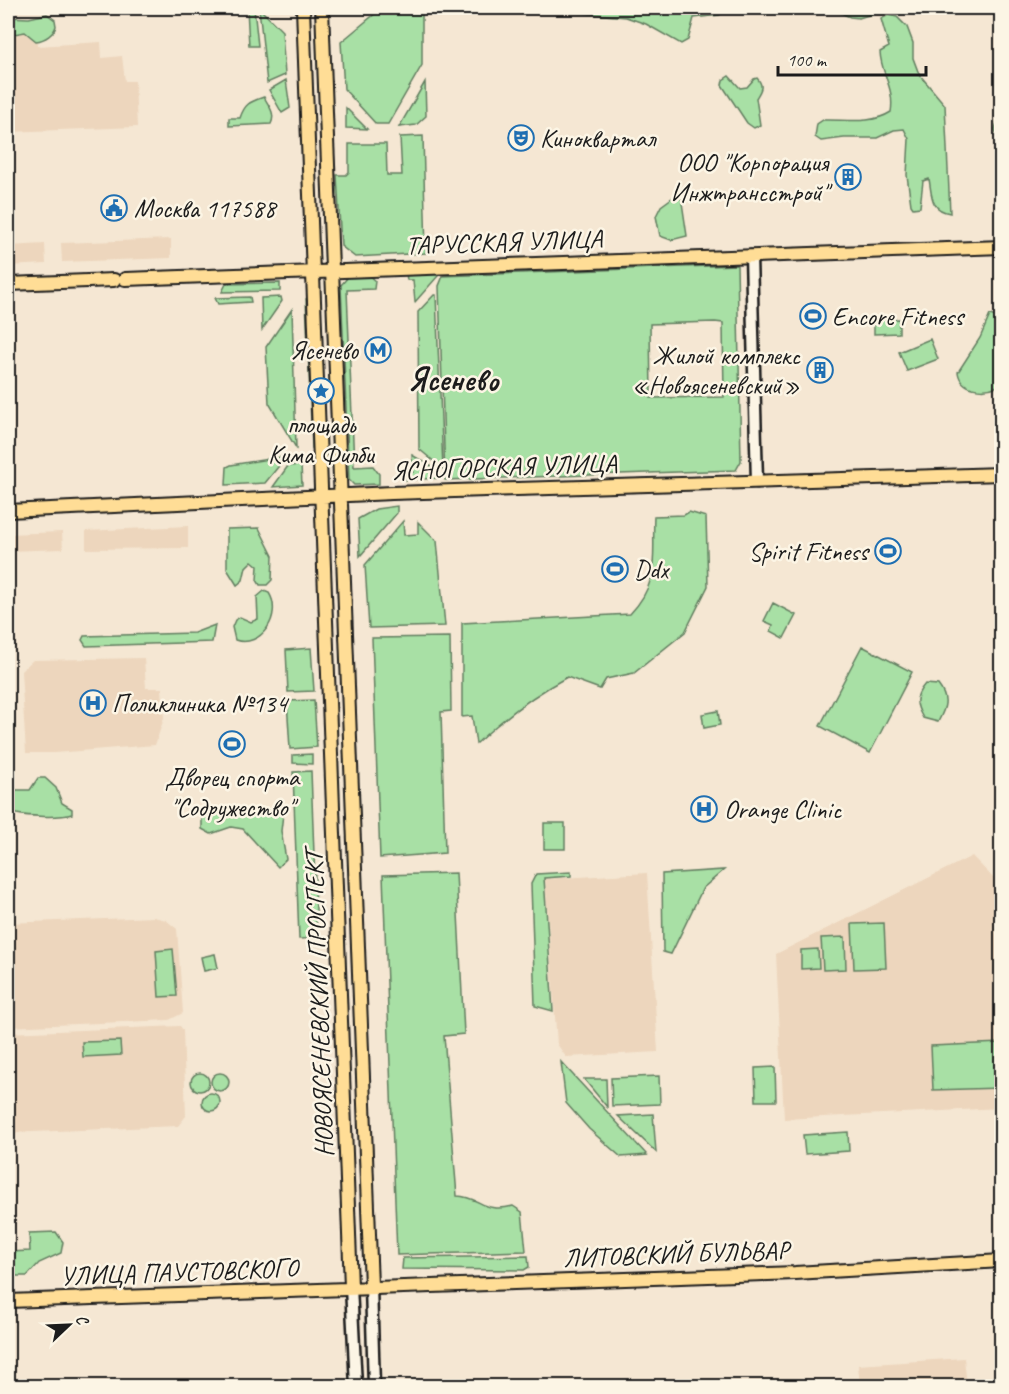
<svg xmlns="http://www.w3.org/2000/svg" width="1009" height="1394" viewBox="0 0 1009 1394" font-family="Caveat,sans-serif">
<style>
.built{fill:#edd6bd}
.green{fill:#a8e0a5;stroke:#627e60;stroke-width:1.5;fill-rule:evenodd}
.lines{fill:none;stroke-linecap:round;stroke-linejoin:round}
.minor-casing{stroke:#1c1c1c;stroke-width:15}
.major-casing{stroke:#1c1c1c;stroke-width:16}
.minor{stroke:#fcf5e5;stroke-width:10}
.major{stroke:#ffdd96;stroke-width:12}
.labels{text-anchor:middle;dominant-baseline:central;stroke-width:5;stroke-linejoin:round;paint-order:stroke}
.poi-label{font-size:26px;fill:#1c1c1c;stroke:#fcf5e5;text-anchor:start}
.street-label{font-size:26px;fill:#1c1c1c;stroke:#fcf5e5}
.district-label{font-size:32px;font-weight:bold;fill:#1c1c1c;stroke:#fcf5e5}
</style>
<rect width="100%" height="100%" fill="#f5e7d3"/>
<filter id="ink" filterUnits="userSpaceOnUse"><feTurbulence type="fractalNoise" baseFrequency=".0167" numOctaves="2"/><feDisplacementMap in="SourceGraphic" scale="12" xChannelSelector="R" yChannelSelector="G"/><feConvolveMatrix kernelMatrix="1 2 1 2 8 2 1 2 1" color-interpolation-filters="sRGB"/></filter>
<g filter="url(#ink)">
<path class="built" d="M37,26L38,46L101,42L102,58L122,56L125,81H135L137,127L8,132V28Z
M171,239V258L62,262L61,243Z
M45,244L46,264L8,266V246Z
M188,526V548L86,549V531Z
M62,532L63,549L8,551V534Z
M144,658L146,688H162L164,718L155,745L54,753H26L21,671L33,660Z
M972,856L1001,886V1108L784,1119L776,954Z
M647,873L658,1052L566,1057L557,1044L545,879Z
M154,917L166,920L177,929L183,1013L169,1020L8,1027V923Z
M180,1026L183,1030L186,1116L178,1126L8,1133V1033Z
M964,1358L967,1386H860L858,1365Z"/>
<path class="green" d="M247,8H254L258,46H249Z
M259,8L282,31L285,75L267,83Z
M382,8H422V65L388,124H376L344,89L341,42Z
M550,8H732L719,15L694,18L688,40L681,44L646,24L626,17L560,11Z
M830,8H878L875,13L859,18L850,17Z
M47,14L55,20L56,26C54,34 45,40 36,41L25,32L8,35V17L29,18Z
M888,15L897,17L907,27L913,43V58L919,74L945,105L950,213C930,210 932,195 929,179L923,181L920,207L913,208L911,205L907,175L909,139L904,129L894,130L877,138H844L821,141L815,137L817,124L823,120C844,119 871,125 891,112C895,88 881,74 880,52L889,47L881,19Z
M729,76L740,88L747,87L754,79L757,78C764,86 761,90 756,98L760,125L754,128L747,123L722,85L723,80Z
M286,80L290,108L282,113L269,90Z
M425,82L426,116L416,125L399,127Z
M264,97C269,106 276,114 271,124L229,126V118H240C245,103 250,102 264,97Z
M346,108L367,129L346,128Z
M1001,111V151L995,129Z
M423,136L426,253L355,257L341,246L337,175H346L349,172V144H386L387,175H402L400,137Z
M676,195L681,196L687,236L671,240L660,236L656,216L661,206Z
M737,265L741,461L736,470L445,480L439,286L443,276ZM715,322L723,323L724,397L651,398L650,324Z
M406,274H437L438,276L415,302L413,280H407Z
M349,276H369L375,281L374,289L347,290L354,467L373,466L379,474V484L354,485L349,480L341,285Z
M280,283V291L222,292L226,284Z
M434,295H436L443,469L419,449L418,312Z
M250,297L251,302L218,304L215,298Z
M281,297L282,301L262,330L261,298Z
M313,298L320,448H312L306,299Z
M292,309L296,448L269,403L266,347Z
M990,315L996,317C1000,325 1001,368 1001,380L998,386C984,392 961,391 958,372L980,338Z
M899,319V333L874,334V320Z
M930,339L938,359L907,371L899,352Z
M412,455L439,471L440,478L405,480V473L413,472Z
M287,456L265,483L226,485L227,467L231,465Z
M301,465L302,485L273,487L288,466Z
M397,506V513L360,556L358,519L376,509Z
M689,512L706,517L708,586L685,632L634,673L606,679L600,689L567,677C532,696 504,717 476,744L472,716L462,717V623L630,614C661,581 652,557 654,516L684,515Z
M403,521L404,535L418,534V522L437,541L445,626L369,628L365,565Z
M259,528L273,556L272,580L267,585H260L257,580L258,566L252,561L246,567L243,580L237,585L227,569V529Z
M264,591L269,593C283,615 261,649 235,640L232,627L235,620L240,617L251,622L258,619L257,597Z
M773,603L796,615L784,638L771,631L773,625L764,621Z
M215,625L212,642L86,646L82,640L84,636L194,633Z
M450,637L451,711L441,712L445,853L380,858L372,638Z
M862,646L912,672L870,753L820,726Z
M311,648L314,691L288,692L286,650Z
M925,684L938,685C949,699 946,707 938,722L923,718C915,704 914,697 925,684Z
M314,700L317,747L290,749L287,701Z
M718,711L720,725L704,728L702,714Z
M312,754V764L293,763V755Z
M311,771L317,938L299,939L293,772Z
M38,778H45L56,788L62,803L72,809V814C60,818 18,817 8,811V790H30Z
M284,806L281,831L286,859L278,867L243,829L231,827L211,834L202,829V818L217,809L255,813Z
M544,823H565V849H544Z
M724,870L703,888L671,954L663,952L662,874Z
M571,872V876L544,878L553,1011L535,1006L531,884L536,874Z
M456,873L464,1034L444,1036L457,1196C481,1197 483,1214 513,1206L522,1212L526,1251L397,1255L383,875Z
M884,923L886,968L854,969L852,924Z
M845,937L846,969L823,970L821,938Z
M173,949L177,996L159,997L156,951Z
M818,949L819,968L801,969V950Z
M215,954L218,968L204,971L201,957Z
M120,1041L121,1055L83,1057L82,1042Z
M1001,1043V1088L933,1090L931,1046Z
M561,1062L647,1155L621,1157L589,1129L566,1103Z
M775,1067L776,1101H756L755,1068Z
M191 1082a9 9 0 1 1 18 0a9 9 0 1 1-18 0Z
M211 1082a9 9 0 1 1 18 0a9 9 0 1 1-18 0Z
M659,1076L660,1104L612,1106L611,1078Z
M584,1079H606L607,1107Z
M202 1102a9 9 0 1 1 18 0a9 9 0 1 1-18 0Z
M653,1114L656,1152L618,1116Z
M848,1132L849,1151L805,1154L803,1135Z
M56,1232L63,1242L61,1253L39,1263L27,1276H8V1252L30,1251L29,1233Z
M528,1256L529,1267L524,1270L402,1269L403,1258Z"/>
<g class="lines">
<g class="minor-casing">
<path id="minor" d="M751,256L757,482
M371,1286L374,1386
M351,1287L356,1386"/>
</g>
<g class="major-casing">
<path id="major" d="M303,8L351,1287
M322,8L371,1286
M125,279L1002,247
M8,284L114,280
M8,511L392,493L1002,474
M8,1301L795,1273L1002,1261"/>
</g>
<use href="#minor" class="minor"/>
<use href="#major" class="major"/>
</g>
</g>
<defs>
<g id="theatre-ring" transform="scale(1.35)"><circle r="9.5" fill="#fcf5e5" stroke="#1f6fb2" stroke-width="1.5"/><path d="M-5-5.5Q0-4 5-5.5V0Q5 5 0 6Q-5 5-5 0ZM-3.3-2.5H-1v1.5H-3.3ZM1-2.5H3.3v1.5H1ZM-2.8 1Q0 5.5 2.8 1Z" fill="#1f6fb2"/></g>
<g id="building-ring" transform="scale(1.35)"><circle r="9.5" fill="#fcf5e5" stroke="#1f6fb2" stroke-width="1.5"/><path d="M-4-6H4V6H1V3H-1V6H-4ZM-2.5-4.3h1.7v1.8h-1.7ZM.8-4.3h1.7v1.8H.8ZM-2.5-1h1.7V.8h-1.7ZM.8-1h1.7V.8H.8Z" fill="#1f6fb2"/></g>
<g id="civic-ring" transform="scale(1.35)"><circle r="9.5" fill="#fcf5e5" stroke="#1f6fb2" stroke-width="1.5"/><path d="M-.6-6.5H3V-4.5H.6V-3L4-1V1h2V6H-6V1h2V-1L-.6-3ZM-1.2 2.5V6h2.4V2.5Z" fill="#1f6fb2"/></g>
<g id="stadium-ring" transform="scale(1.35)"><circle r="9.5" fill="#fcf5e5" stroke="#1f6fb2" stroke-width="1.5"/><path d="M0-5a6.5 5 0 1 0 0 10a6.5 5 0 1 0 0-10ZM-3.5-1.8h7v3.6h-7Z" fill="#1f6fb2"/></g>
<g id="metro-ring" transform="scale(1.35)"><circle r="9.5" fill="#fcf5e5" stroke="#1f6fb2" stroke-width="1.5"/><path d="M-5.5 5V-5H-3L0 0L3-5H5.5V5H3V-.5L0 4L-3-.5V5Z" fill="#1f6fb2"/></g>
<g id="sight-ring" transform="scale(1.35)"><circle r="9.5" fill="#fcf5e5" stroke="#1f6fb2" stroke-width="1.5"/><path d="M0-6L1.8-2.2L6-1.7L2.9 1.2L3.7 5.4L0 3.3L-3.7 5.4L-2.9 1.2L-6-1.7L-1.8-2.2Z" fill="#1f6fb2"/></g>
<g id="hospital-ring" transform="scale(1.35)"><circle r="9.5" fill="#fcf5e5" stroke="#1f6fb2" stroke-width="1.5"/><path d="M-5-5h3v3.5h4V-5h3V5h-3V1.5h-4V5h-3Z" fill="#1f6fb2"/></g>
</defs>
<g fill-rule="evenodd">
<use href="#theatre-ring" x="521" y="138"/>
<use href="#building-ring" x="848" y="177"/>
<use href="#civic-ring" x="114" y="208"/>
<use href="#stadium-ring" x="813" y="316"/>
<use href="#metro-ring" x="378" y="350"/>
<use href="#building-ring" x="820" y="370"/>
<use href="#sight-ring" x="321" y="391"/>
<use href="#stadium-ring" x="888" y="551"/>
<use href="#stadium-ring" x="615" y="569"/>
<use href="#hospital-ring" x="93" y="703"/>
<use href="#stadium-ring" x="232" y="744"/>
<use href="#hospital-ring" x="704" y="809"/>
</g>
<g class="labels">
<g class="poi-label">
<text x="540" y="138">Киноквартал</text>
<text x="828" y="162" text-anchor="end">ООО "Корпорация<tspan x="828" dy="30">Инжтрансстрой"</tspan></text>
<text x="134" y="208">Москва 117588</text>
<text x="832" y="316">Encore Fitness</text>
<text x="358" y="350" text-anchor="end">Ясенево</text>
<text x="800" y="355" text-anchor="end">Жилой комплекс<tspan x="800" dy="30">«Новоясеневский»</tspan></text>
<text x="321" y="424" text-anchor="middle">площадь<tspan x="321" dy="30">Кима Филби</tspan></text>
<text x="868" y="551" text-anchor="end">Spirit Fitness</text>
<text x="634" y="569">Ddx</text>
<text x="112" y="703">Поликлиника №134</text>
<text x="232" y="777" text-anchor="middle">Дворец спорта<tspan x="232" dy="30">"Содружество"</tspan></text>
<text x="724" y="809">Orange Clinic</text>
</g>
<g class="street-label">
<text transform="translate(504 242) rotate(-2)">ТАРУССКАЯ УЛИЦА</text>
<text transform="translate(504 467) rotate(-2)">ЯСНОГОРСКАЯ УЛИЦА</text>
<text transform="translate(319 1004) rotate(-92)">НОВОЯСЕНЕВСКИЙ ПРОСПЕКТ</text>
<text transform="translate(676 1254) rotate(-2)">ЛИТОВСКИЙ БУЛЬВАР</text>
<text transform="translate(179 1272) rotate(-2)">УЛИЦА ПАУСТОВСКОГО</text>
</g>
<g class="district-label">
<text x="453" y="379">Ясенево</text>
</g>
</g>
<rect width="1009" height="1394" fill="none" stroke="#fcf5e5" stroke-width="30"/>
<rect x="15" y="15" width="979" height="1364" fill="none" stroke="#1c1c1c" stroke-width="2" filter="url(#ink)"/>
<g transform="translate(69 1325) rotate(67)" stroke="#fcf5e5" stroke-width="4.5" paint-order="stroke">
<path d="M0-4.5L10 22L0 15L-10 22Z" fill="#1c1c1c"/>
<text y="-9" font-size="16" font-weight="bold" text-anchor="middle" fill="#1c1c1c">С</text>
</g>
<path d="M778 66v9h148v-9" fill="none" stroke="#1c1c1c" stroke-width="3"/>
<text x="787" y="66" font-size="18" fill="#1c1c1c" stroke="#fcf5e5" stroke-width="4.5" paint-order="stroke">100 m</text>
</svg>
